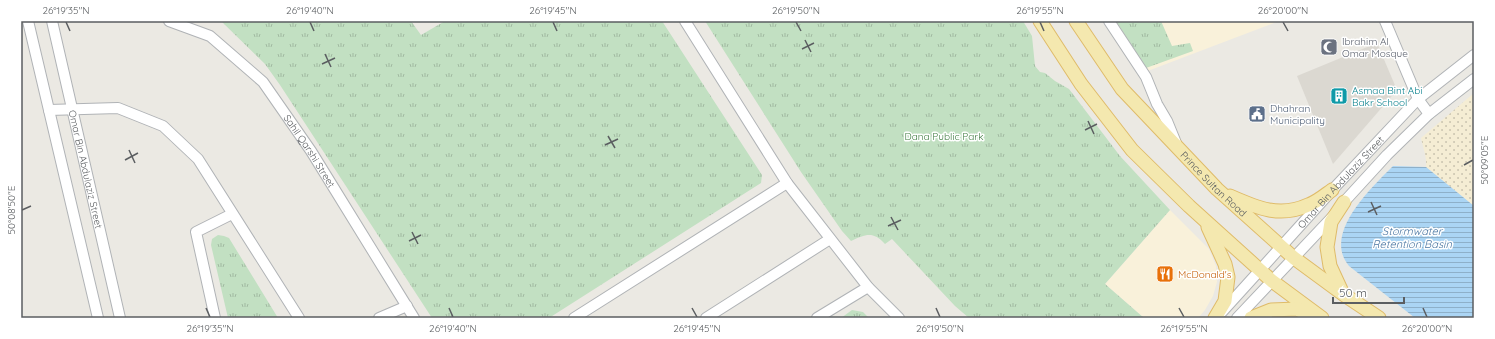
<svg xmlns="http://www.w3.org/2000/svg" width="1495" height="339" viewBox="0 0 1495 339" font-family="Quicksand,sans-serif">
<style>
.commercial{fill:#f9f1da}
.education{fill:#dbd8d1}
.grass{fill:url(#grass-tufts)}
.sand{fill:url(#sand-dots)}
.water{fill:url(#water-rules)}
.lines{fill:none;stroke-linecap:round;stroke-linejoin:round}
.minor-casing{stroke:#b0b3b6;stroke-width:12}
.major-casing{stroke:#dfbb69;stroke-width:15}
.minor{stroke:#fff;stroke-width:10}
.major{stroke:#f4e8af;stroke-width:13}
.ticks{fill:none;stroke:#5b5e61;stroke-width:1.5}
.labels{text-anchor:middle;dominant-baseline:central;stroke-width:3;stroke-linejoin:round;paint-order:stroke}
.worship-label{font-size:10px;fill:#5b616d;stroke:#fff;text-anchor:start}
.culture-label{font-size:10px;fill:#0d838f;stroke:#fff;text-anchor:start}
.service-label{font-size:10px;fill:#4e5e75;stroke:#fff;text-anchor:start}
.park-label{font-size:10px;fill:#3f7c41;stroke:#fff}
.street-label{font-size:10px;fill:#5b5e61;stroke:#fff}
.food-label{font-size:10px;fill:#c56008;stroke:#fff;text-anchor:start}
.water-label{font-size:11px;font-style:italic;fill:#4b77a3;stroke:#fff}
.neatline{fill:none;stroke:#5b5e61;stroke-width:1.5}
.ticks-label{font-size:10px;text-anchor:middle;fill:#5b5e61}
</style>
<defs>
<pattern id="grass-tufts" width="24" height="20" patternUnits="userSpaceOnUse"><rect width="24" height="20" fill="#c2e0c2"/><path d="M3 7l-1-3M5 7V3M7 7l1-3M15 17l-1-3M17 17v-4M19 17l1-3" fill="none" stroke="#a1b9a1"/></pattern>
<pattern id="sand-dots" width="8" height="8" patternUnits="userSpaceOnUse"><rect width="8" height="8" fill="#f5edd4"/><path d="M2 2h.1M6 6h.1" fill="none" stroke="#c9c3af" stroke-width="1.8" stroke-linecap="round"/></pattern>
<pattern id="water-rules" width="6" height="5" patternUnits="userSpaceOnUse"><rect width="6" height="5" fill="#abd5f4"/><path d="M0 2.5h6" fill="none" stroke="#8eb0c9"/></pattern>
</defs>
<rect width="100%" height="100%" fill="#ebe9e3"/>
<path class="commercial" d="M1112,21H1279L1145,72Z
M1170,210L1209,249L1216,266L1217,282L1213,296L1205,310L1198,318H1144L1105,284Z"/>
<path class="education" d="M1377,43L1397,90L1333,164L1297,76Z"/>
<path class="grass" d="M221,21H411L421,35L445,21H662L762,175L761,183L549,318H432L280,85L265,64Z
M705,21H1023L1032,36L1035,66L1040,72L1045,73L1055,81L1069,89L1120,156L1170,210L1105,284L1144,318H969L955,306L892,239L885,244C873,231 866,234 851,241L842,231L801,172Z
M1116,21H1161L1172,46L1190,43L1193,51L1146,68Z
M218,235L224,236L229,238L278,318H228L211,245L212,239Z
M852,310L863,312L869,318H841Z"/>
<path class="sand" d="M1474,93V206L1426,167C1427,157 1423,148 1421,138Z"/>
<path class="water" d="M1393,166L1426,167L1474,206V318H1415L1349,266C1322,234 1371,188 1393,166Z"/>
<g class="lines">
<g class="minor-casing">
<g id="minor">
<path d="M28,21L98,318"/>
<path id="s1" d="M52,21L120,318"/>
<path id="s2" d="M169,21L210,36L263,82L311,151L414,318"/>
<path d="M685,21L787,183L868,287L899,318"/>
<path d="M1109,21L1146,77L1157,104L1167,121L1176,143"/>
<path d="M1385,21L1418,99L1429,114"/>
<path d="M49,110L118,108L163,126L198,159L299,318"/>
<path id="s3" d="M1222,312L1336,186L1418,99L1474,55"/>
<path d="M215,318L196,232L232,214"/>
<path d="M379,318L407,306"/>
<path d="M574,318L787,183"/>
<path d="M706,318L830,239"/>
<path d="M817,318L868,287"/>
<path d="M1237,318L1338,211L1344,202L1387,155L1429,114L1474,79"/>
</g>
</g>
<g class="major-casing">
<g id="major">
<path d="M1040,21L1081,84L1132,150L1189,206L1272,281L1322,318"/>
<path id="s4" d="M1076,21L1122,89L1217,189L1294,258L1343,294L1379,318"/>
<path d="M1230,196C1257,208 1280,218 1308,205C1317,202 1325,195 1332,190"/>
<path d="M1208,227L1225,264L1228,277L1225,301L1215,318"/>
<path d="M1342,292L1330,266L1327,247L1331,222L1344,202"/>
<path d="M1251,318L1271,310L1297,309L1312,316"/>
</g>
</g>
<use href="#minor" class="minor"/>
<use href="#major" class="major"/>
</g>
<path class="ticks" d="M66,22L70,31M310,22L314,31M553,22L557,31M796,22L801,31M1040,22L1044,31M1283,22L1288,31M805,40L811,52M802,49L814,43M325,54L331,67M322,64L335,58M1088,121L1094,134M1085,130L1097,124M608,136L615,148M605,145L618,139M129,150L135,163M125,160L138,153M1464,165L1473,160M1371,202L1377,215M22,210L31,206M1368,212L1381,206M891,217L898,230M888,226L901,220M412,232L418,244M409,241L421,235M206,308L210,317M449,308L453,317M692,308L697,317M936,308L940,317M1179,308L1184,317M1423,308L1427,317"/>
<defs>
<g id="mosque-square" transform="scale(0.9)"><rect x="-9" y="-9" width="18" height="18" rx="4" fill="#6b7280" stroke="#fff"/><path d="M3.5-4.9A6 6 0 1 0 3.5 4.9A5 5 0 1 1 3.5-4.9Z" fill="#fff"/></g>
<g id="building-square" transform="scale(0.9)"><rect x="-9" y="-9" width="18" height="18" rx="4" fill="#0f9aa8" stroke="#fff"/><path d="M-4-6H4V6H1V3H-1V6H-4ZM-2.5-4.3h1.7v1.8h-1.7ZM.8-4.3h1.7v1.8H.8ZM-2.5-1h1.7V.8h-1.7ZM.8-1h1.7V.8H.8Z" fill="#fff"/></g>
<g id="civic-square" transform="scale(0.9)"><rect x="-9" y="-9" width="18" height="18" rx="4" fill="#5c6f8a" stroke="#fff"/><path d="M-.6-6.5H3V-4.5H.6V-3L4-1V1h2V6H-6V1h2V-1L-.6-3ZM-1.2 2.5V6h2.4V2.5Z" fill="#fff"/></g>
<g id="restaurant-square" transform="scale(0.9)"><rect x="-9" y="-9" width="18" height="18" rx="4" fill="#e8710a" stroke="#fff"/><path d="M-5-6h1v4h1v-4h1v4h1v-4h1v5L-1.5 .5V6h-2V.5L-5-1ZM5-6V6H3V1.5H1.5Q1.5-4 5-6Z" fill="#fff"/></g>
</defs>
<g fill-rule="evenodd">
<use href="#mosque-square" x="1329" y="47"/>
<use href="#building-square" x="1339" y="96"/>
<use href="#civic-square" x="1257" y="114"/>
<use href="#restaurant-square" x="1165" y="274"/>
</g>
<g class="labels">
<g class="worship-label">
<text x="1342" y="41">Ibrahim Al<tspan x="1342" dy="12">Omar Mosque</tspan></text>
</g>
<g class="culture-label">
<text x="1352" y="90">Asmaa Bint Abi<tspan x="1352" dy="12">Bakr School</tspan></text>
</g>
<g class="service-label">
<text x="1270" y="108">Dhahran<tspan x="1270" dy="12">Municipality</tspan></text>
</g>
<g class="park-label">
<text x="944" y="136">Dana Public Park</text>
</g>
<g class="street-label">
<text stroke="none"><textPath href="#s2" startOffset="197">Sahil Qarshi Street</textPath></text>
<text stroke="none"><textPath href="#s1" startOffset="152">Omar Bin Abdulaziz Street</textPath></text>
<text stroke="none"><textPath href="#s3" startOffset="176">Omar Bin Abdulaziz Street</textPath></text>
<text stroke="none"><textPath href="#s4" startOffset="214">Prince Sultan Road</textPath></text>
</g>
<g class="food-label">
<text x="1178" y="274">McDonald's</text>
</g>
<g class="water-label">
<text x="1412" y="231">Stormwater<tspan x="1412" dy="13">Retention Basin</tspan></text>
</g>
</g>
<rect width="1495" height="339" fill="none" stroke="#ffffff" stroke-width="44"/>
<path d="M1333 297v6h71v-6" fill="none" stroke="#5b5e61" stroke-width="2"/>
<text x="1339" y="297" font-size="12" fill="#5b5e61" stroke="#ffffff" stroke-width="3" paint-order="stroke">50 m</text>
<rect x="22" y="22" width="1451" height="295" class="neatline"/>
<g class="ticks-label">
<text x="66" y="14">26°19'35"N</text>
<text x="310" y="14">26°19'40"N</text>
<text x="553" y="14">26°19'45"N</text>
<text x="796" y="14">26°19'50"N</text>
<text x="1040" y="14">26°19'55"N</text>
<text x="1283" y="14">26°20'00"N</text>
<text transform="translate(1484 160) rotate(-90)" y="4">50°09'05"E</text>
<text transform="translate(11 210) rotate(-90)" y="4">50°08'50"E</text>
<text x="210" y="332">26°19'35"N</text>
<text x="453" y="332">26°19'40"N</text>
<text x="697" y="332">26°19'45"N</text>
<text x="940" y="332">26°19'50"N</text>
<text x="1184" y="332">26°19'55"N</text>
<text x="1427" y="332">26°20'00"N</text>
</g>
</svg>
